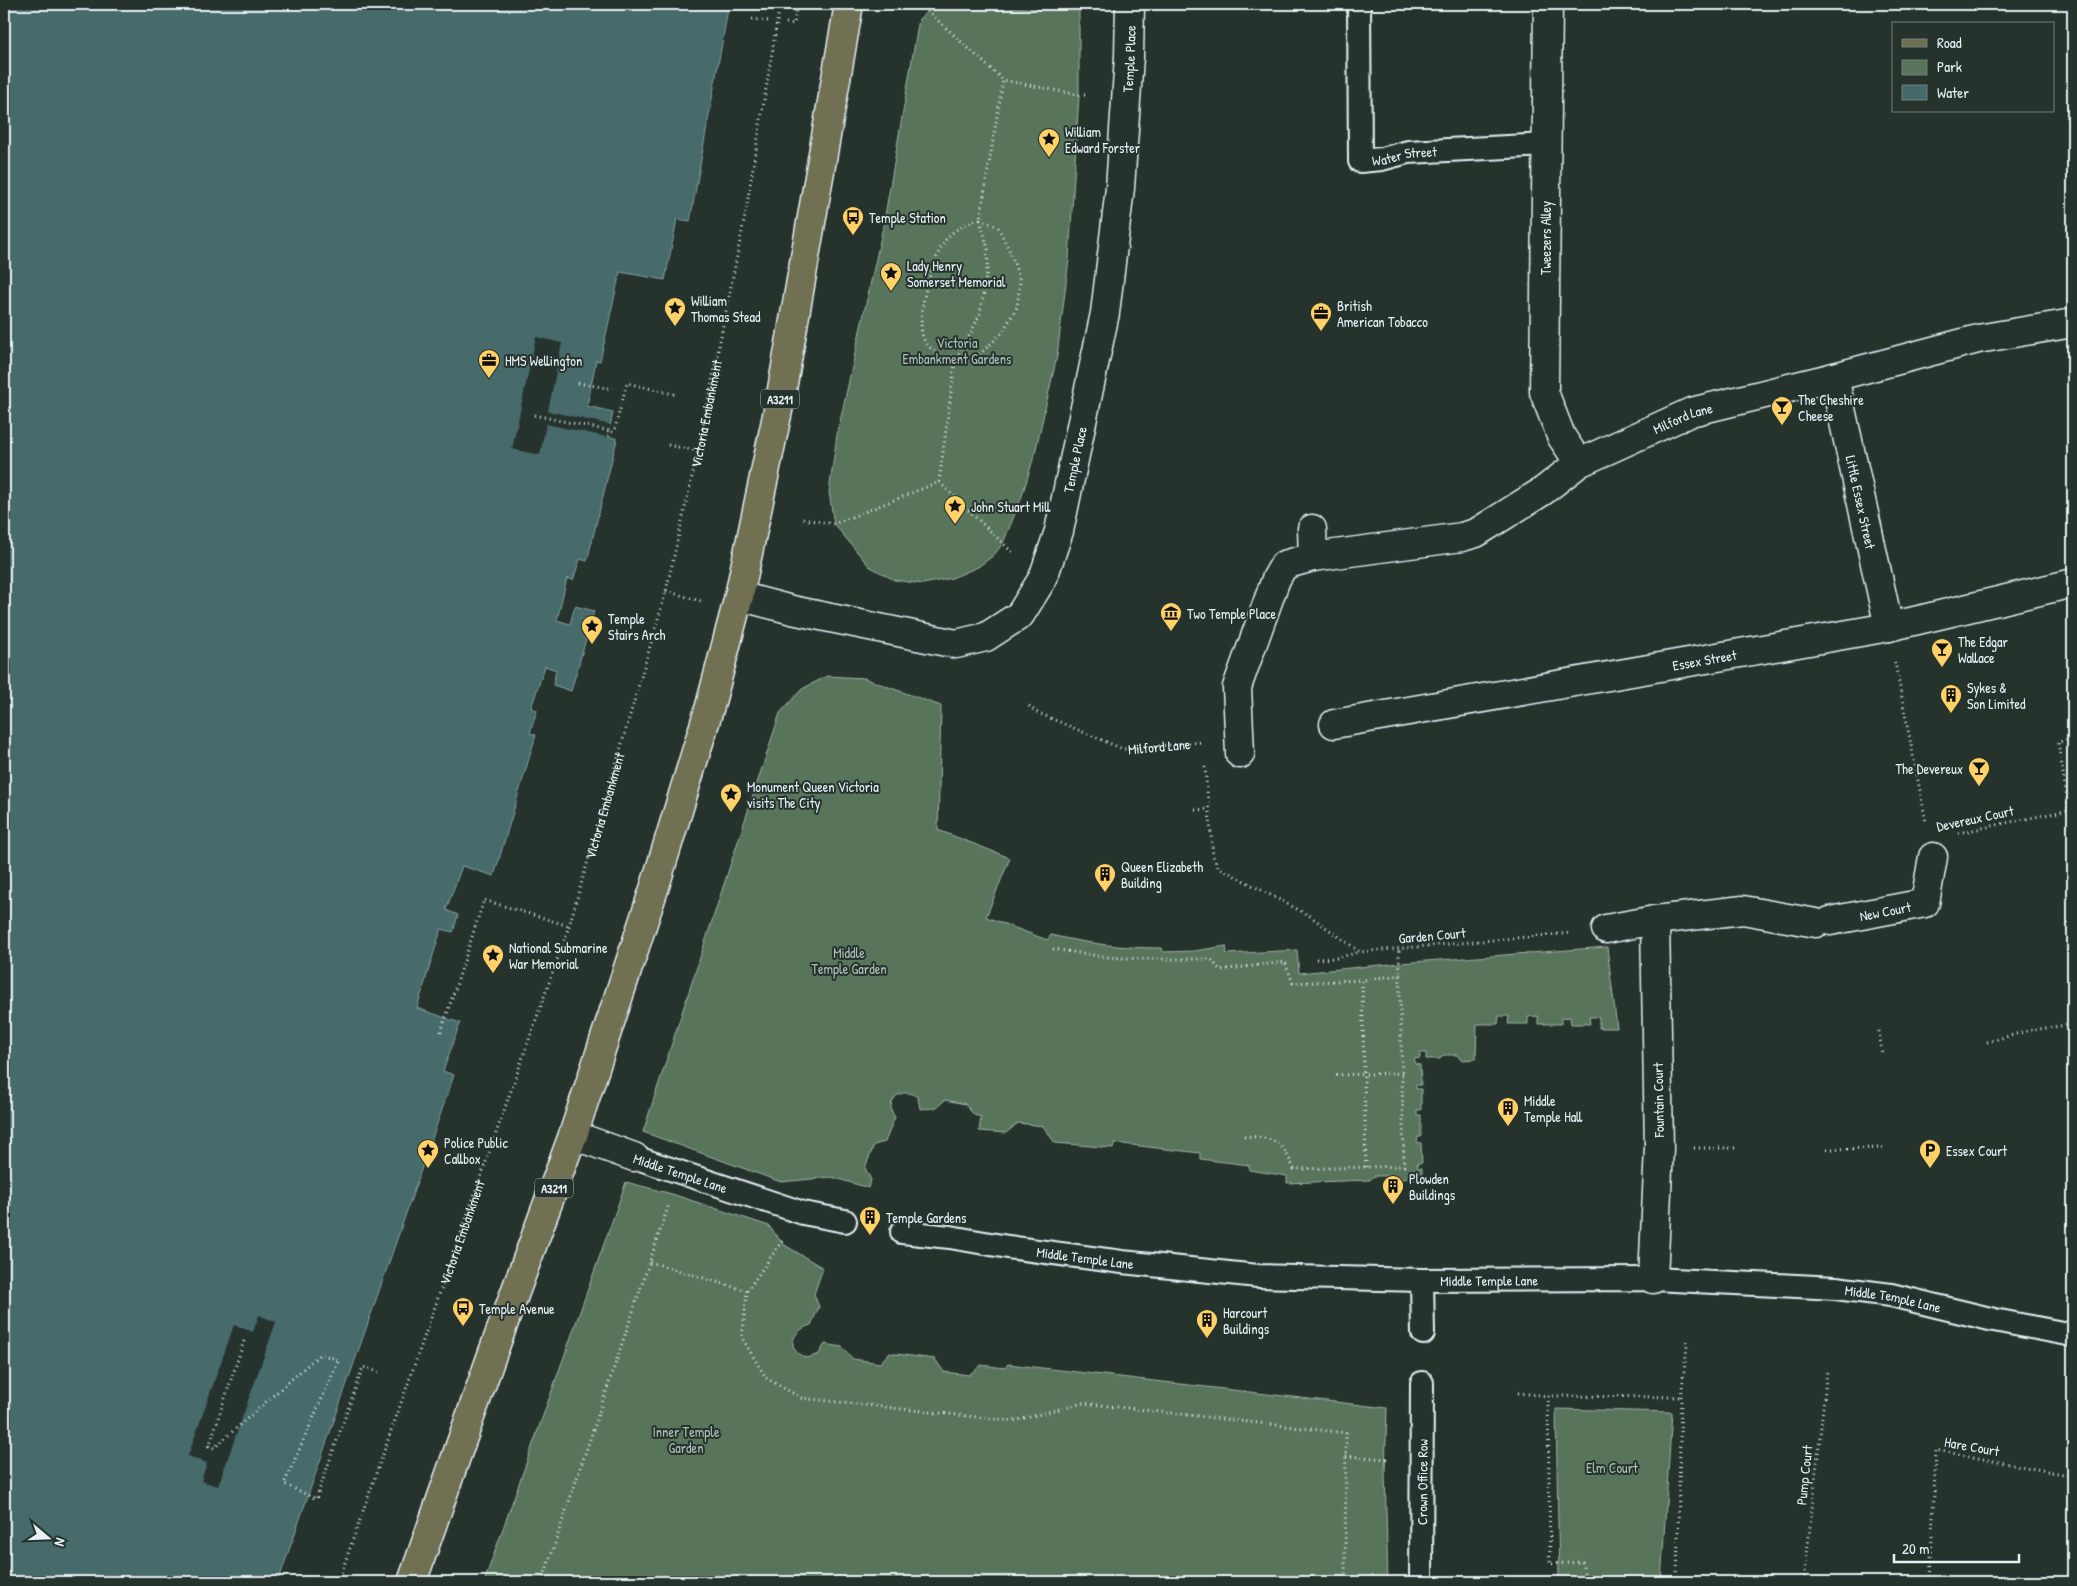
<svg xmlns="http://www.w3.org/2000/svg" width="2077" height="1586" viewBox="0 0 2077 1586" font-family="'Patrick Hand',sans-serif">
<style>
.green{fill:#58745b;stroke:#a0b2aa}
.water{fill:#466a6b;stroke:#87a0a3}
.pier{fill:#26332d}
.lines{fill:none;stroke-linecap:round;stroke-linejoin:round}
.lane-casing{stroke:#e8f1f8;stroke-width:26}
.street-casing{stroke:#e8f1f8;stroke-width:31}
.primary-casing{stroke:#e8f1f8;stroke-width:31}
.path{stroke:#e8f1f8;stroke-width:3;stroke-dasharray:1 4;stroke-linecap:butt}
.lane{stroke:#26332d;stroke-width:22}
.street{stroke:#26332d;stroke-width:28}
.primary{stroke:#716f52;stroke-width:28}
.labels{text-anchor:middle;dominant-baseline:central;stroke-width:4;stroke-linejoin:round;paint-order:stroke}
.shield{fill:#26332d;stroke:#aeb8bb;stroke-width:1}
.shield-label{font-size:12px;font-weight:bold;fill:#e8f1f8}
.street-label{font-size:14px;fill:#e8f1f8;stroke:#26332d}
.poi-label{font-size:14px;fill:#e8f1f8;stroke:#26332d;text-anchor:start}
.park-label{font-size:14px;fill:#aebfb9;stroke:#26332d}
</style>
<rect width="100%" height="100%" fill="#26332d"/>
<filter id="ink" filterUnits="userSpaceOnUse"><feTurbulence type="fractalNoise" baseFrequency=".02" numOctaves="2"/><feDisplacementMap in="SourceGraphic" scale="10" xChannelSelector="R" yChannelSelector="G"/><feConvolveMatrix kernelMatrix="1 2 1 2 8 2 1 2 1" color-interpolation-filters="sRGB"/></filter>
<g filter="url(#ink)">
<path class="green" d="M950,5L1079,10V95L1069,259L1057,356L1035,453L1021,499L1003,543L994,555L978,567L952,578L923,584L894,580L869,566L834,524L829,492L837,435L883,227L919,19L928,11Z
M827,676L864,678L941,706L938,830L1010,858L986,917L1047,940L1051,935C1088,944 1124,948 1162,948V952L1194,951L1226,946L1227,954L1297,950L1299,973L1400,963L1607,947L1617,1028H1599V1017H1589L1590,1024H1571L1570,1017L1561,1018V1024H1538V1016L1528,1017V1024H1508L1509,1016H1499L1498,1024H1477L1476,1059L1461,1060L1457,1055H1444L1440,1059H1426V1053H1420V1058L1414,1059L1415,1064L1420,1065L1421,1085H1416V1089H1421V1110H1417V1115H1421V1137H1418L1417,1142L1421,1143L1422,1163H1417L1418,1168H1422V1178L1396,1179L1392,1176H1374L1370,1180L1287,1183V1176L1249,1170V1165L1200,1159V1153L1114,1143L1113,1148L1055,1143L1043,1126L1018,1123L1006,1133L979,1131L981,1117L974,1115L965,1104L945,1100L936,1108L920,1109L918,1098C904,1084 882,1101 895,1117L885,1142L874,1145L865,1168L871,1180L868,1188L832,1177L781,1182L643,1132L780,713L802,689Z
M626,1182L672,1194L769,1226L783,1244L823,1268L814,1294L819,1307L811,1325C792,1330 784,1350 807,1358L819,1354L825,1344L842,1347L853,1359L880,1363L889,1353L935,1359L944,1372L969,1375L981,1365L1005,1368L1008,1364L1387,1408L1385,1473L1388,1582H484Z
M1556,1409L1672,1412L1661,1582H1559Z"/>
<path class="water" d="M4,4H729L690,221L677,219L665,280L620,272L600,361L596,360L587,406L613,412L608,436L617,439L587,561L580,559L573,580L567,578L557,620L570,624L575,606L594,611L571,691L553,685L556,670L545,666L531,708L537,710L530,733L536,735L494,876L462,866L446,910L458,915L453,932L441,929L417,1008L460,1023L443,1071L454,1075L278,1582H4Z"/>
<path class="pier" d="M536,337L562,343L548,411L611,425L607,437L546,424L540,455L512,449Z
M259,1315L276,1322L218,1486L201,1481L207,1463L188,1456L234,1325L253,1332Z"/>
<g class="lines">
<g class="lane-casing">
<g id="lane">
<path id="s3" d="M1359,4L1360,161L1382,159L1408,152L1546,145"/>
<path id="s4" d="M634,1157L803,1213L845,1221"/>
<path id="s5" d="M902,1232L950,1237L1008,1247L1122,1262L1258,1276L1422,1280L1653,1279L1836,1288L1891,1295L1994,1320L2073,1335"/>
<path d="M1422,1280L1423,1333"/>
<path id="s6" d="M1421,1582L1422,1383"/>
</g>
</g>
<g class="street-casing">
<g id="street">
<path d="M1548,4L1544,392L1561,436L1579,463"/>
<path id="s7" d="M1834,377L1889,627"/>
<path d="M1312,529L1313,557"/>
<path id="s8" d="M739,596L792,610L956,644L986,637L1020,615L1043,578L1059,531L1105,313L1120,188L1129,57L1130,4"/>
<path id="s9" d="M1334,724L1889,627L2073,583"/>
<path id="s10" d="M1240,754L1237,687L1276,579L1284,565L1313,557L1462,537L1476,533L1543,491L1579,463L1691,412L1834,377L1978,339L2073,323"/>
<path id="s11" d="M1830,921L1925,903L1933,857"/>
<path d="M1606,929L1655,920L1743,910L1816,923"/>
<path d="M573,1135L634,1157"/>
<path d="M1653,1279L1659,1148L1655,920"/>
</g>
</g>
<g class="primary-casing">
<path id="primary" d="M412,1582L493,1352L573,1135L655,886L710,706L739,596L780,401L849,4"/>
</g>
<g class="path">
<path d="M920,4L1003,80L1079,95H1088"/>
<path d="M752,19L768,21"/>
<path d="M786,23L794,24L797,4"/>
<path d="M980,219L998,227L1011,254L1020,281L1017,307L1002,333L980,354L955,363C944,359 927,349 923,337C916,315 931,264 943,244C951,230 966,223 980,219Z"/>
<path d="M578,383L613,389"/>
<path d="M534,415L614,432L627,383L677,395"/>
<path d="M668,445L698,451"/>
<path d="M939,482L955,363L961,347L970,335L980,314L987,270L988,249L980,219L1003,80"/>
<path d="M803,519L834,524L939,482L1013,553"/>
<path d="M666,591L701,601"/>
<path d="M1895,662L1926,822"/>
<path id="s1" d="M1029,706L1036,712L1123,749L1203,742"/>
<path d="M1205,767L1213,856L1218,867L1310,916L1360,952L1571,933"/>
<path d="M1195,810L1210,809"/>
<path d="M1958,833L2069,810L2058,742L2073,739"/>
<path d="M1053,949L1105,957L1141,959H1211L1220,970L1285,962L1293,983L1362,980"/>
<path d="M1316,959L1336,958L1360,952"/>
<path d="M1879,1031L1882,1054"/>
<path d="M441,1032L484,900L569,926"/>
<path d="M1987,1042L2027,1031L2073,1024"/>
<path d="M1336,1075L1402,1073"/>
<path d="M1244,1136C1274,1138 1281,1139 1294,1169L1404,1166L1399,949"/>
<path d="M1694,1148H1736"/>
<path d="M1827,1149L1884,1148"/>
<path d="M1366,1167L1362,980L1401,975"/>
<path d="M782,1241L747,1291L742,1338L766,1378L801,1398L1014,1421L1083,1403L1346,1433L1345,1582"/>
<path d="M650,1262L747,1291"/>
<path d="M244,1341L209,1446L214,1448L320,1354L339,1360L284,1484L316,1499L363,1367L379,1372"/>
<path d="M1518,1393L1548,1396L1681,1397"/>
<path d="M1548,1396L1550,1564L1582,1562L1586,1582"/>
<path d="M1346,1456L1388,1459"/>
<path id="s2" d="M338,1582L569,926L666,591L698,451L745,216L780,4"/>
<path d="M542,1582L669,1204"/>
<path d="M1677,1582L1681,1397L1688,1338"/>
<path d="M1804,1582L1827,1371"/>
<path d="M1930,1582L1936,1450L2073,1476"/>
</g>
<use href="#lane" class="lane"/>
<use href="#street" class="street"/>
<use href="#primary" class="primary"/>
</g>
</g>
<defs>
<g id="sight-pin" transform="scale(1.125)"><path d="M0 17L-7.5 6A9.5 9.5 0 1 1 7.5 6Z" fill="#ffd166" stroke="#26332d"/><path d="M0-6L1.8-2.2L6-1.7L2.9 1.2L3.7 5.4L0 3.3L-3.7 5.4L-2.9 1.2L-6-1.7L-1.8-2.2Z" fill="#111"/></g>
<g id="bus-pin" transform="scale(1.125)"><path d="M0 17L-7.5 6A9.5 9.5 0 1 1 7.5 6Z" fill="#ffd166" stroke="#26332d"/><path d="M-5-6H5V4H4V6H2V4H-2V6H-4V4H-5ZM-3.5-4V0h7V-4ZM-3.5 1.2v1.5H-2V1.2ZM2 1.2v1.5H3.5V1.2Z" fill="#111"/></g>
<g id="office-pin" transform="scale(1.125)"><path d="M0 17L-7.5 6A9.5 9.5 0 1 1 7.5 6Z" fill="#ffd166" stroke="#26332d"/><path d="M-6-3h4V-5.5h4V-3h4V5H-6ZM-1-4.5V-3h2v-1.5ZM-6 0V1H6V0Z" fill="#111"/></g>
<g id="bar-pin" transform="scale(1.125)"><path d="M0 17L-7.5 6A9.5 9.5 0 1 1 7.5 6Z" fill="#ffd166" stroke="#26332d"/><path d="M-6-5H6L.8 .8V4.5H3.5V6h-7V4.5H-.8V.8Z" fill="#111"/></g>
<g id="museum-pin" transform="scale(1.125)"><path d="M0 17L-7.5 6A9.5 9.5 0 1 1 7.5 6Z" fill="#ffd166" stroke="#26332d"/><path d="M0-6L6-3V-2H-6V-3ZM-5-1h2V3h-2ZM-1-1h2V3h-2ZM3-1h2V3H3ZM-6 4H6V6H-6Z" fill="#111"/></g>
<g id="building-pin" transform="scale(1.125)"><path d="M0 17L-7.5 6A9.5 9.5 0 1 1 7.5 6Z" fill="#ffd166" stroke="#26332d"/><path d="M-4-6H4V6H1V3H-1V6H-4ZM-2.5-4.3h1.7v1.8h-1.7ZM.8-4.3h1.7v1.8H.8ZM-2.5-1h1.7V.8h-1.7ZM.8-1h1.7V.8H.8Z" fill="#111"/></g>
<g id="parking-pin" transform="scale(1.125)"><path d="M0 17L-7.5 6A9.5 9.5 0 1 1 7.5 6Z" fill="#ffd166" stroke="#26332d"/><path d="M-3.5-5.5H1a3.5 3.5 0 0 1 0 7H-1V5.5H-3.5ZM-1-3.4V-.6H.8a1.4 1.4 0 0 0 0-2.8Z" fill="#111"/></g>
</defs>
<g fill-rule="evenodd">
<use href="#sight-pin" x="1049" y="139"/>
<use href="#bus-pin" x="853" y="217"/>
<use href="#sight-pin" x="891" y="273"/>
<use href="#sight-pin" x="675" y="308"/>
<use href="#office-pin" x="1321" y="313"/>
<use href="#office-pin" x="489" y="360"/>
<use href="#bar-pin" x="1782" y="407"/>
<use href="#sight-pin" x="955" y="506"/>
<use href="#museum-pin" x="1171" y="613"/>
<use href="#sight-pin" x="592" y="626"/>
<use href="#bar-pin" x="1942" y="649"/>
<use href="#building-pin" x="1951" y="695"/>
<use href="#bar-pin" x="1979" y="768"/>
<use href="#sight-pin" x="731" y="794"/>
<use href="#building-pin" x="1105" y="874"/>
<use href="#sight-pin" x="493" y="955"/>
<use href="#building-pin" x="1508" y="1108"/>
<use href="#sight-pin" x="428" y="1150"/>
<use href="#parking-pin" x="1930" y="1150"/>
<use href="#building-pin" x="1393" y="1186"/>
<use href="#building-pin" x="870" y="1217"/>
<use href="#bus-pin" x="463" y="1308"/>
<use href="#building-pin" x="1207" y="1320"/>
</g>
<g class="labels">
<g class="shield">
<rect x="761" y="389.5" width="38" height="19" rx="4"/>
<rect x="535" y="1178.5" width="38" height="19" rx="4"/>
</g>
<g class="shield-label">
<text x="780" y="399">A3211</text>
<text x="554" y="1188">A3211</text>
</g>
<g class="street-label">
<text stroke="none"><textPath href="#s8" startOffset="865">Temple Place</textPath></text>
<text stroke="none"><textPath href="#s3" startOffset="202">Water Street</textPath></text>
<text transform="translate(1545 238) rotate(-90)">Tweezers Alley</text>
<text stroke="none"><textPath href="#s2" startOffset="1226">Victoria Embankment</textPath></text>
<text stroke="none"><textPath href="#s10" startOffset="631">Milford Lane</textPath></text>
<text stroke="none"><textPath href="#s8" startOffset="460">Temple Place</textPath></text>
<text stroke="none"><textPath href="#s7" startOffset="128">Little Essex Street</textPath></text>
<text stroke="none"><textPath href="#s9" startOffset="376">Essex Street</textPath></text>
<text stroke="none"><textPath href="#s1" startOffset="140">Milford Lane</textPath></text>
<text stroke="none"><textPath href="#s2" startOffset="821">Victoria Embankment</textPath></text>
<text transform="translate(1975 818) rotate(-12)">Devereux Court</text>
<text stroke="none"><textPath href="#s11" startOffset="56">New Court</textPath></text>
<text transform="translate(1432 935) rotate(-5)">Garden Court</text>
<text transform="translate(1658 1100) rotate(-91)">Fountain Court</text>
<text stroke="none"><textPath href="#s4" startOffset="49">Middle Temple Lane</textPath></text>
<text stroke="none"><textPath href="#s2" startOffset="371">Victoria Embankment</textPath></text>
<text stroke="none"><textPath href="#s5" startOffset="185">Middle Temple Lane</textPath></text>
<text stroke="none"><textPath href="#s5" startOffset="590">Middle Temple Lane</textPath></text>
<text stroke="none"><textPath href="#s5" startOffset="995">Middle Temple Lane</textPath></text>
<text transform="translate(1972 1446) rotate(10)">Hare Court</text>
<text transform="translate(1804 1475) rotate(-84)">Pump Court</text>
<text stroke="none"><textPath href="#s6" startOffset="100">Crown Office Row</textPath></text>
</g>
<g class="poi-label">
<text x="1065" y="131">William<tspan x="1065" dy="16">Edward Forster</tspan></text>
<text x="869" y="217">Temple Station</text>
<text x="907" y="265">Lady Henry<tspan x="907" dy="16">Somerset Memorial</tspan></text>
<text x="691" y="300">William<tspan x="691" dy="16">Thomas Stead</tspan></text>
<text x="1337" y="305">British<tspan x="1337" dy="16">American Tobacco</tspan></text>
<text x="505" y="360">HMS Wellington</text>
<text x="1798" y="399">The Cheshire<tspan x="1798" dy="16">Cheese</tspan></text>
<text x="971" y="506">John Stuart Mill</text>
<text x="1187" y="613">Two Temple Place</text>
<text x="608" y="618">Temple<tspan x="608" dy="16">Stairs Arch</tspan></text>
<text x="1958" y="641">The Edgar<tspan x="1958" dy="16">Wallace</tspan></text>
<text x="1967" y="687">Sykes &amp;<tspan x="1967" dy="16">Son Limited</tspan></text>
<text x="1963" y="768" text-anchor="end">The Devereux</text>
<text x="747" y="786">Monument Queen Victoria<tspan x="747" dy="16">visits The City</tspan></text>
<text x="1121" y="866">Queen Elizabeth<tspan x="1121" dy="16">Building</tspan></text>
<text x="509" y="947">National Submarine<tspan x="509" dy="16">War Memorial</tspan></text>
<text x="1524" y="1100">Middle<tspan x="1524" dy="16">Temple Hall</tspan></text>
<text x="444" y="1142">Police Public<tspan x="444" dy="16">Callbox</tspan></text>
<text x="1946" y="1150">Essex Court</text>
<text x="1409" y="1178">Plowden<tspan x="1409" dy="16">Buildings</tspan></text>
<text x="886" y="1217">Temple Gardens</text>
<text x="479" y="1308">Temple Avenue</text>
<text x="1223" y="1312">Harcourt<tspan x="1223" dy="16">Buildings</tspan></text>
</g>
<g class="park-label">
<text x="957" y="342">Victoria<tspan x="957" dy="16">Embankment Gardens</tspan></text>
<text x="849" y="952">Middle<tspan x="849" dy="16">Temple Garden</tspan></text>
<text x="686" y="1431">Inner Temple<tspan x="686" dy="16">Garden</tspan></text>
<text x="1612" y="1467">Elm Court</text>
</g>
</g>
<rect width="2077" height="1586" fill="none" stroke="#26332d" stroke-width="20"/>
<rect x="10" y="10" width="2057" height="1566" fill="none" stroke="#e8f1f8" stroke-width="2" filter="url(#ink)"/>
<rect x="1892" y="22" width="162" height="90" fill="#26332d" stroke="#747f7e"/>
<rect x="1902" y="39" width="25" height="8" fill="#716f52" stroke="#747f7e"/>
<text x="1937" y="48" font-size="15" fill="#e8f1f8">Road</text>
<rect x="1902" y="60" width="25" height="15" fill="#58745b" stroke="#747f7e"/>
<text x="1937" y="72" font-size="15" fill="#e8f1f8">Park</text>
<rect x="1902" y="85" width="25" height="15" fill="#466a6b" stroke="#747f7e"/>
<text x="1937" y="98" font-size="15" fill="#e8f1f8">Water</text>
<g transform="translate(48 1538) rotate(109)" stroke="#26332d" stroke-width="4" paint-order="stroke">
<path d="M0-4L9 19L0 12L-9 19Z" fill="#e8f1f8"/>
<text y="-8" font-size="14" font-weight="bold" text-anchor="middle" fill="#e8f1f8">N</text>
</g>
<path d="M1894 1554v8h125v-8" fill="none" stroke="#e8f1f8" stroke-width="2.5"/>
<text x="1902" y="1554" font-size="15" fill="#e8f1f8" stroke="#26332d" stroke-width="4" paint-order="stroke">20 m</text>
</svg>
